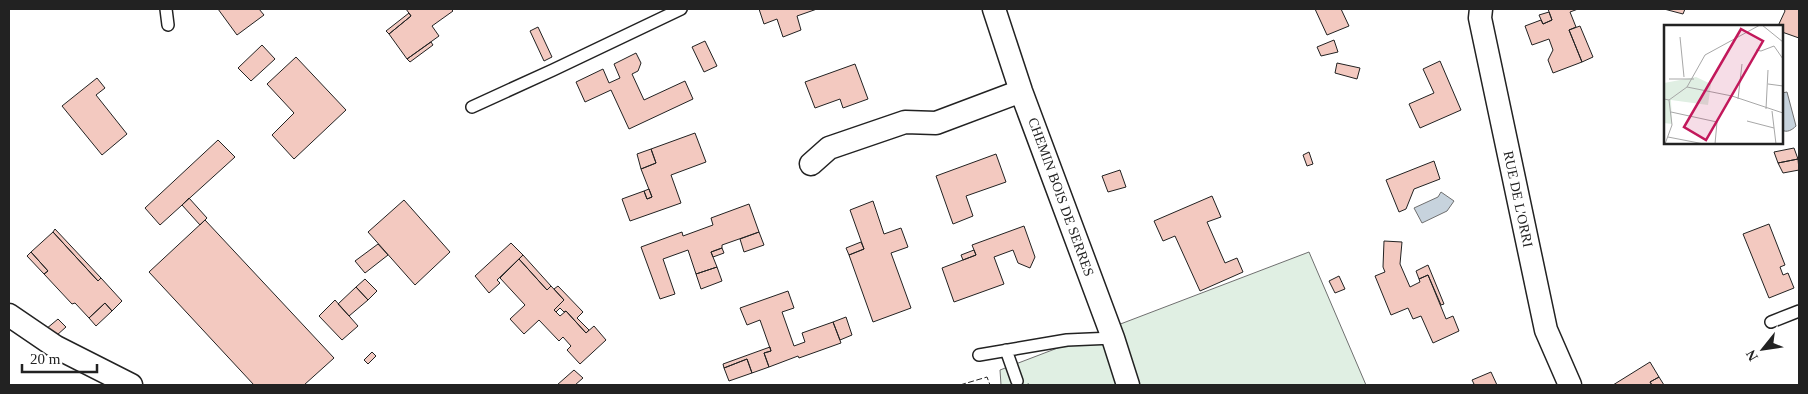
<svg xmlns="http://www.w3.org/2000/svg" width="1808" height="394" viewBox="0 0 1808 394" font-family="'Times New Roman',serif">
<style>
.green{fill:#e0efe3;stroke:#6f6f6f}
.water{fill:#c7d3dd;stroke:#6f6f6f}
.building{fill:#f3c9c0;stroke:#222}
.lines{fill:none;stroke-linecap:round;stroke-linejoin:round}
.lane-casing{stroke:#222;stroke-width:14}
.street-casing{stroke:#222;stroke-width:25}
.lane{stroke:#fff;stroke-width:11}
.street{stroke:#fff;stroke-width:22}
.fence{stroke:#222;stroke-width:1;stroke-dasharray:6 2.5;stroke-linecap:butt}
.labels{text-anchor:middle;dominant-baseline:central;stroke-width:4;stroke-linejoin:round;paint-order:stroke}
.street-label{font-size:14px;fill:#222;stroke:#fff}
.inset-road{fill:none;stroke:#a7a7a7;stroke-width:1}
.view{fill:#c2185b;fill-opacity:0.15;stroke:#c2185b;stroke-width:2.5}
.inset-edge{fill:none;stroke:#222;stroke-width:2.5}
</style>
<rect width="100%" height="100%" fill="#fff"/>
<path class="green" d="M1309,252L1366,385H1001L1000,370Z"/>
<path class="water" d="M1787,92L1796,126C1792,130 1787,133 1782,130V93Z
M1441,192L1454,201L1447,211L1422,223L1414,208L1438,197Z"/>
<path class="building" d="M218,9H259L264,15L237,35Z
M406,9H451L453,11L432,26L439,36L407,59L389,34L411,16Z
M759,9H817L797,16L801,30L783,37L777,19L764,24Z
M1315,9H1341L1349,26L1327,35Z
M1548,9H1578L1570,12L1576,27L1569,30L1582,62L1553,73L1548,60L1553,50L1549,39L1532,45L1525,26L1541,20L1543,24L1552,20Z
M1664,9H1685L1683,14Z
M1784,9H1799V38L1782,32V26H1778L1785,11Z
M1549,12L1552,20L1543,24L1539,15Z
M409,13L411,16L389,34L386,31Z
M1580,26L1593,57L1582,62L1569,30Z
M538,27L552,57L544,61L530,31Z
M1334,40L1338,52L1321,56L1317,47Z
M705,41L717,66L704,72L692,47Z
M431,42L433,45L410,62L407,59Z
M262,45L275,59L251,81L238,68Z
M636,53L641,63L638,71L632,74L644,100L685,81L693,99L629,129L611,90L585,102L576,82L603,69L609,83L620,78L614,64Z
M296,57L346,110L294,159L272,135L294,113L267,84Z
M1440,61L1461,110L1420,128L1409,104L1434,93L1423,69Z
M1337,63L1360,68L1357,79L1335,73Z
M855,64L868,99L843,108L840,99L815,108L805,82Z
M97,78L105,88L96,95L127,134L102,155L62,106Z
M695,133L706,162L671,175L681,203L630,221L622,199L644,191L647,199L652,197L641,169L656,163L651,149Z
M218,140L235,157L160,225L145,208Z
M1794,148L1798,159L1778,163L1774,152Z
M651,149L656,163L641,169L637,154Z
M1309,152L1313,164L1307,166L1303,155Z
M996,154L1006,182L966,196L973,216L953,224L936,176Z
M1798,159L1799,170L1783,173L1778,163Z
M1434,161L1440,179L1414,189L1406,209L1399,212L1386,180Z
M1120,170L1126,187L1108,192L1102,176Z
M649,189L652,197L647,199L644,191Z
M1212,196L1221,217L1207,222L1225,263L1237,258L1243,272L1200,291L1175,236L1163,241L1154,221Z
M189,198L207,218L200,225L182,205Z
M404,200L450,252L415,285L368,232Z
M873,201L884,234L901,228L908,247L891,253L911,308L873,322L849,255L864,249L850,210Z
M749,204L759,232L722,245V248L711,252L717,267L696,274L688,250L663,259L675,294L660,299L641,247L682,232L683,236L713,225L711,218Z
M205,220L334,358L304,385H254L149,272Z
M1769,224L1785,265L1780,267L1783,275L1788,273L1794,288L1769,298L1743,234Z
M1024,226L1035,257L1030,268L1018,263L1013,250L994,257L1004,284L954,302L942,268L976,255L972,245Z
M55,229L101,278L98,281L53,232Z
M53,232L98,281L101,278L122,301L112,311L105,303L89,318L75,303L72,304L44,274L48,271L31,252Z
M759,232L764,245L744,252L740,239Z
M1384,241L1402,242L1400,264L1410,287L1420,282L1419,279L1428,275L1446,319L1453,316L1459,331L1433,343L1421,316L1413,319L1408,308L1391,315L1375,276L1385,272L1383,267Z
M861,242L864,249L849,255L846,248Z
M511,243L523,255L497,280L500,283L489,293L475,276Z
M378,244L388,255L365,273L355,261Z
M722,248L724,253L713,257L711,252Z
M974,250L976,255L963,260L961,255Z
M31,252L48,271L44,274L27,256Z
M523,255L551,286L547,290L519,259Z
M519,259L547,290L551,286L564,300L554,310L560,316L566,311L586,333L594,326L606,340L580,364L567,350L571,346L563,337L559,341L539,320L524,334L510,319L525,305L500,278Z
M1428,265L1444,304L1441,305L1428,275L1419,279L1416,271Z
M717,267L722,281L701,289L696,274Z
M1339,276L1345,289L1335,293L1329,281Z
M365,279L377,291L368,300L356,287Z
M558,286L583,312L577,318L589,330L586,333L566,311L564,312L560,308L556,312L554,310L564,300L554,289Z
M356,287L368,300L349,316L338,304Z
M788,291L794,308L782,312L794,346L805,342L802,333L833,322L841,343L799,358L798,356L769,367L764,353L771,351L760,320L747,325L740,308Z
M335,300L358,326L342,340L319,316Z
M105,303L112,311L96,326L89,318Z
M846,317L852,335L840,340L833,322Z
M58,319L66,327L57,335L46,329Z
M770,347L771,351L764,353L769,367L752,373L747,359L724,368L723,364Z
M372,352L376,356L368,364L364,360Z
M747,359L752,373L729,381L724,368Z
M1650,362L1659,377L1650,382L1652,385H1613Z
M574,370L583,378L575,385H557Z
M1491,372L1497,385H1471L1474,384L1472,380Z
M1659,377L1664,385H1652L1650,382Z"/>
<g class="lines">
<g class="lane-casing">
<path id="lane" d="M166,9L168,25
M472,107L553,70L681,9
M1771,322L1799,311
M1006,350L1017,381
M979,355L1067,340L1113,338"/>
</g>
<g class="street-casing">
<path id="street" d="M994,9L1021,91L1113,338L1128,385
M1481,9L1480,18L1546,330L1570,385
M811,164L829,148L905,122L936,123L1021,91
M9,315L56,347L131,385"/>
</g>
<use href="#lane" class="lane"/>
<use href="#street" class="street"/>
<path class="fence" d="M960,385L987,377L990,385
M1024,385L1029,384V385"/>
</g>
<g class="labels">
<g class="street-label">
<text transform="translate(1061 197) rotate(70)">CHEMIN BOIS DE SERRES</text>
<text transform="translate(1518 199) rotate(78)">RUE DE L'ORRI</text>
</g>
</g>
<g transform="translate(1664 25)">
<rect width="119" height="119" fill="#fff"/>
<path d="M32,52L47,59L44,80L7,75L8,99L0,98V58Z" fill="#e0efe3"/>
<path class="inset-road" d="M98,0L119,17M16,12L20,52M92,25L97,26L110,21L119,34M5,54H30M104,59L119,61M23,62L68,71L119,88M0,74L5,75L23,62L41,30L96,0M74,74L78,39M102,84L104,45M108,86L112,119M7,87L53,97L51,119M83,96L110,103M4,112L40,119M1,119L8,100L5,75"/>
<path class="view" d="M77,4L99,16L42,115L20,102Z"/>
<rect width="119" height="119" class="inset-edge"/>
</g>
<rect width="1808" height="394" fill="none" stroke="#222222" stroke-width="20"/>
<g transform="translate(1763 349) rotate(240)" stroke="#ffffff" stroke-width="4" paint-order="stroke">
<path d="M0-4L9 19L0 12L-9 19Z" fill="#222222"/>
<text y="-8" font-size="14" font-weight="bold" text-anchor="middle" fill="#222222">N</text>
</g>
<path d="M22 364v8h75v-8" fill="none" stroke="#222222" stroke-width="2.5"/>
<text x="30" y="364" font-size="15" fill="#222222" stroke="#ffffff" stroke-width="4" paint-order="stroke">20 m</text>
</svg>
